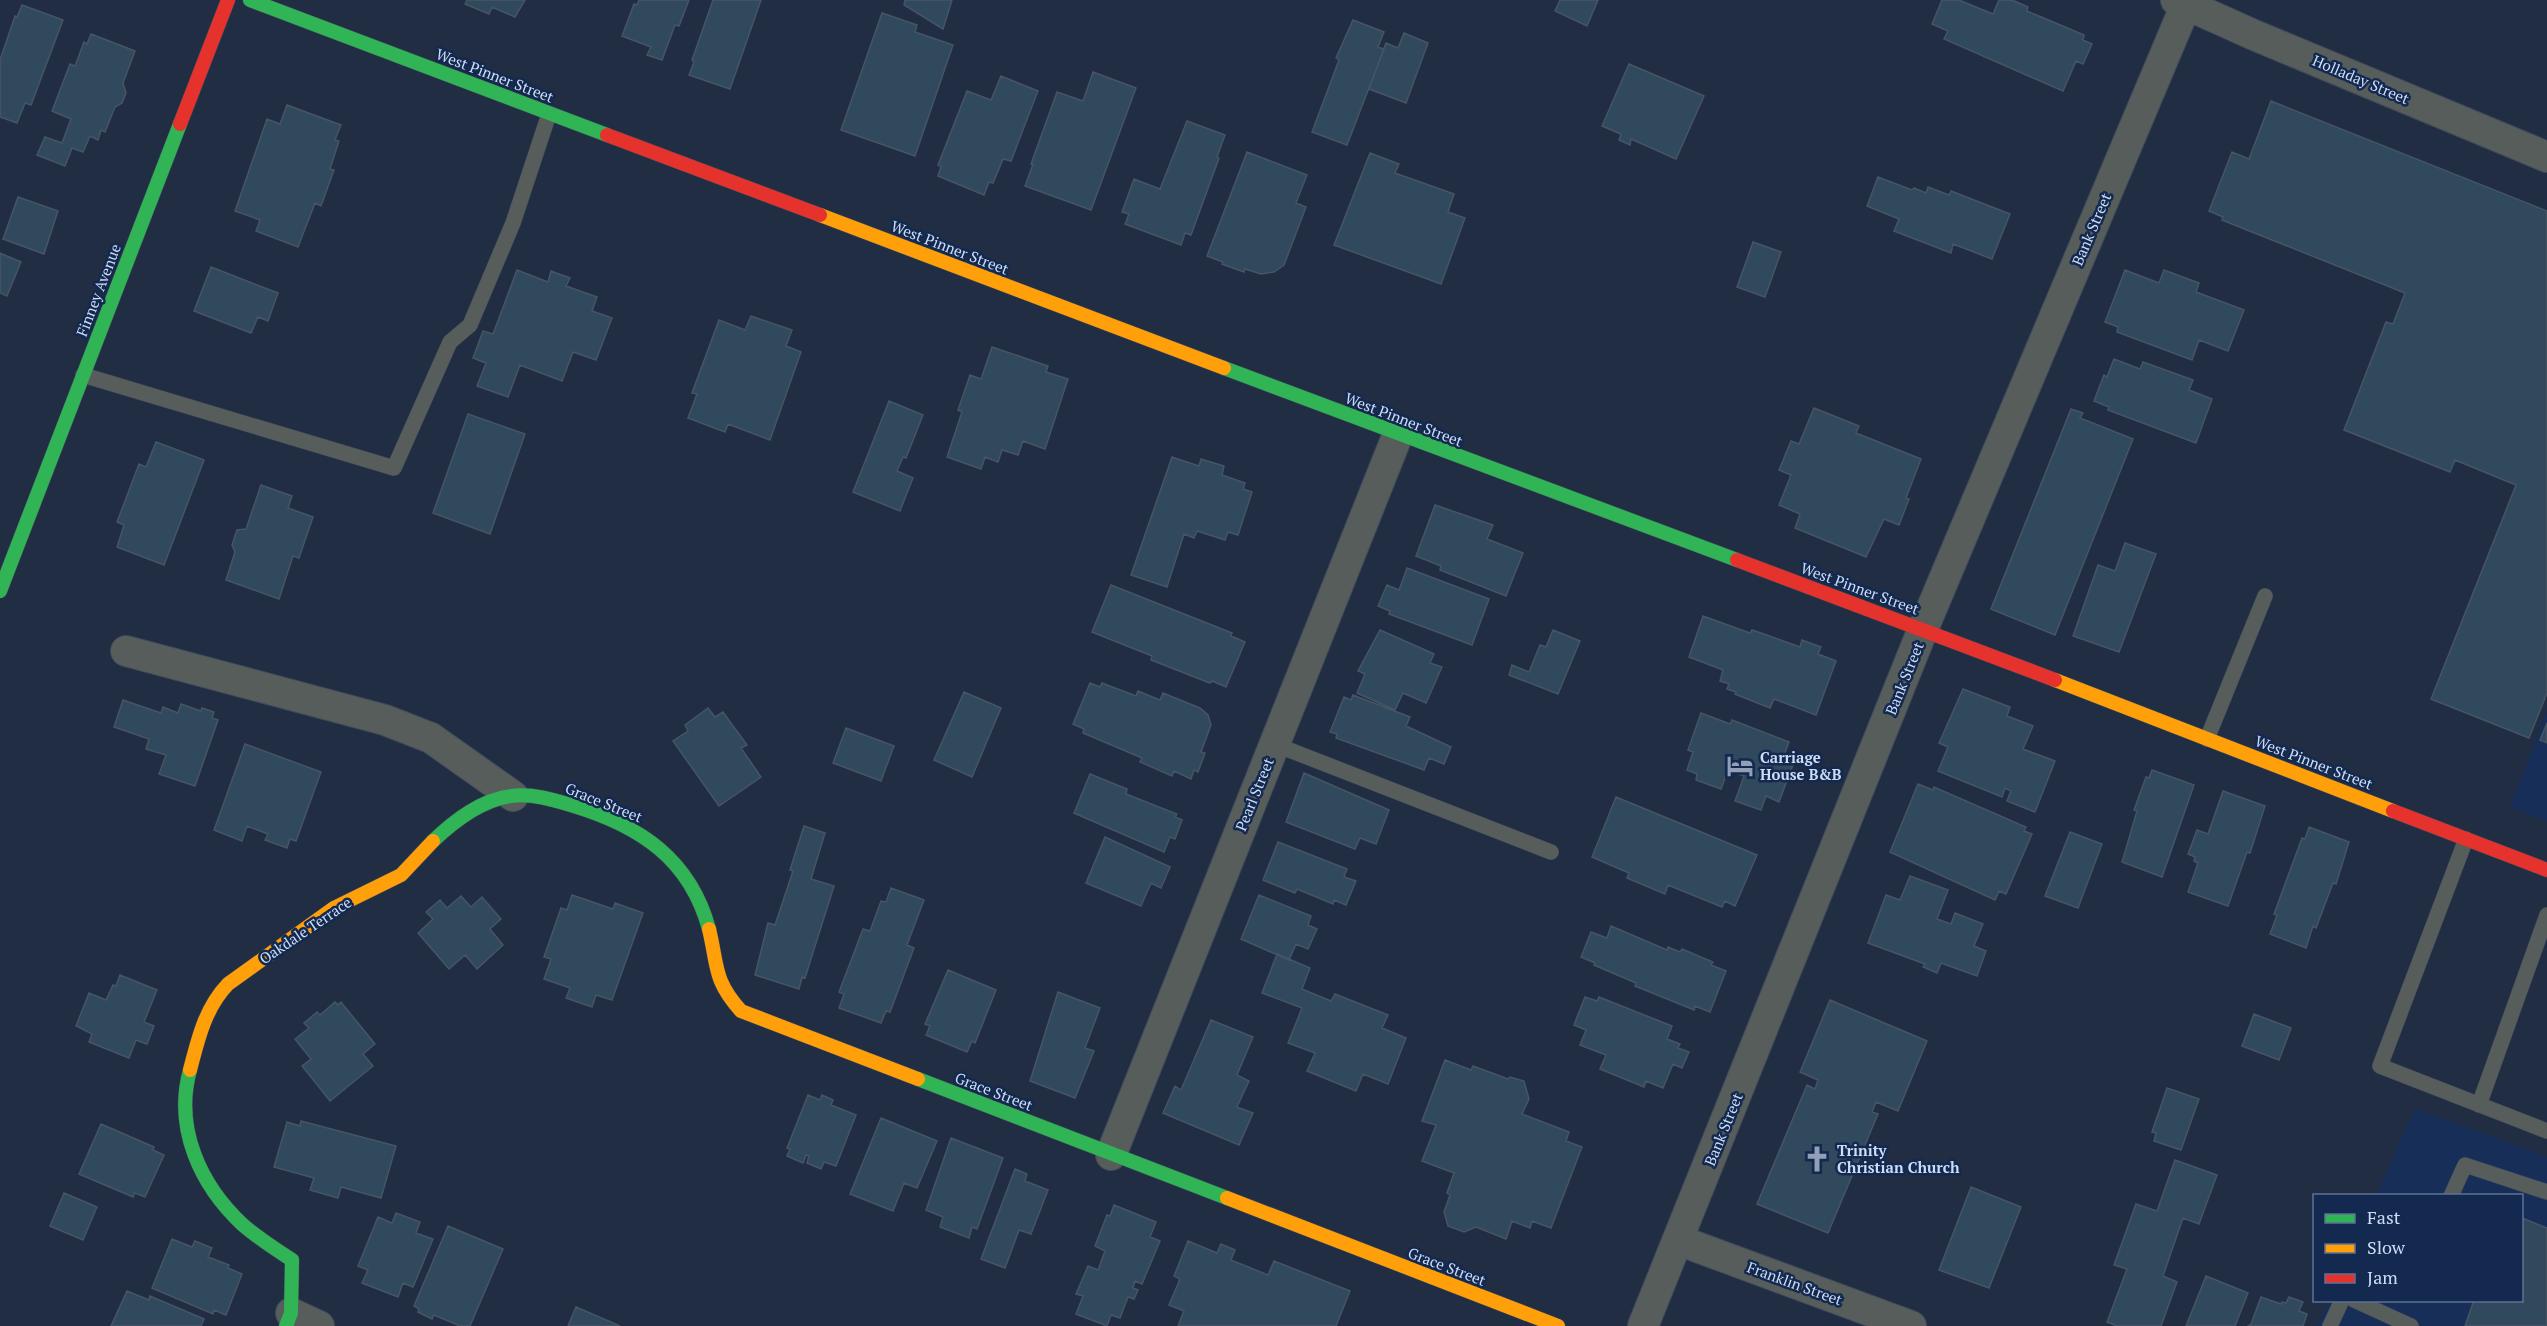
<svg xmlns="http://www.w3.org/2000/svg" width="2547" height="1326" viewBox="0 0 2547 1326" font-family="'PT Serif',serif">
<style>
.built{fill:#172e58}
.building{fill:#31495c;stroke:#465565;stroke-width:1.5}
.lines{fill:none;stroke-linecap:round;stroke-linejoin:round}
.lane-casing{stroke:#3f4a5c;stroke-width:16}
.street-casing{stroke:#3f4a5c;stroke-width:32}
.fast-casing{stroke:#3f4a5c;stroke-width:15}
.slow-casing{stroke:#3f4a5c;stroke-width:15}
.jam-casing{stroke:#3f4a5c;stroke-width:15}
.lane{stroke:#575d5b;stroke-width:15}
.street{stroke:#575d5b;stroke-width:30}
.fast{stroke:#30b455;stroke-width:14}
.slow{stroke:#ff9f0a;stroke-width:14}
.jam{stroke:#e5322d;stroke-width:14}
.labels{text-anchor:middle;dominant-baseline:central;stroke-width:5;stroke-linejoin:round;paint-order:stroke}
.street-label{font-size:15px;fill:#ceddf6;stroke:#132950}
.poi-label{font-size:15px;font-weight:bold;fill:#ceddf6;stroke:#132950;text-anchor:start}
</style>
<rect width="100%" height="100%" fill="#212d42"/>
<path class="built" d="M2547,712V821L2510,807Z
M2415,1108L2547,1157V1326H2317L2329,1301L2522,1300V1196L2376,1195Z"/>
<path class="building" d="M467,0H525L515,17L492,7L489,14L465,4Z
M639,0H689L679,26L675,25L662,60L647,55L651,47L622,36L634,4L637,5Z
M713,0H761L730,89L689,75L694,62L692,60Z
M905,0H952L943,29L904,5Z
M1560,0H1598L1587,26L1555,11Z
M1942,0H1959L1993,14L1999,0H2012L2028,7L2027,11L2084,35L2083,40L2092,44L2083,64L2076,61L2063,91L1944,39L1948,31L1932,24Z
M22,5L63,20L31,105L25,103L17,123L0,117V60L15,16L17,17Z
M882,13L917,25L915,32L953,45L915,156L841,130Z
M1353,20L1384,32L1378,47L1384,49L1347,145L1312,132L1339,60L1336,58Z
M1404,33L1428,43L1406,103L1369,89L1386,43L1398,48Z
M91,34L135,51L123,83L126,93L122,103L115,107L105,132L101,130L98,140L90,136L83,152L72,148L65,166L37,155L45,137L62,143L71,119L52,111L70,64L75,66L84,42L87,44Z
M1629,64L1704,96L1676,159L1631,139L1630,145L1619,140L1621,134L1602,126Z
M1093,72L1136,88L1091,210L1025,186L1033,164H1031L1057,92L1083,101Z
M1001,76L1038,91L1011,161L1003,159L993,183L989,182L984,195L938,176L941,167L938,165L967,91L991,100Z
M2271,101L2547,211V693L2529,738L2431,699L2516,485L2455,460L2450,472L2344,430L2386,322L2393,324L2405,293L2222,220L2223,217L2209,211L2232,152L2249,159Z
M287,105L341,125L335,140L339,141L330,169L334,170L321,206L315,203L298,247L256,231L260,220L235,211L267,119L280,124Z
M1187,121L1225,135L1217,157L1219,158L1191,235L1185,233L1181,245L1125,224L1129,214L1122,212L1134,179L1160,189Z
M1247,152L1307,175L1296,203L1306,207L1284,265L1274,272L1261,274L1245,269L1244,272L1222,264L1223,262L1207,256Z
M1370,153L1399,164L1395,173L1454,194L1448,212L1465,218L1441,284L1334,245Z
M1878,177L1912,190L1914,188L1926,193L1928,187L1949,195L1951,191L2010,214L1992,259L1953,244L1951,253L1894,231L1899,219L1867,206Z
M18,197L58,211L44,254L3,239Z
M1753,242L1781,252L1765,297L1737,287Z
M0,253L21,262L7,296L0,293Z
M211,267L278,293L268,321L258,317L251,333L194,311Z
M517,270L548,282L551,271L570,278L566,286L597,297L592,311L612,318L596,360L573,352L562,381L520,365L508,397L477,386L486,363L473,358L483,331L493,334Z
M2125,270L2159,283L2164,270L2199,283L2196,292L2244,310L2228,351L2199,340L2192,360L2117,332L2118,327L2105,322Z
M751,316L792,330L786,346L801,352L770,440L728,424L725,432L688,418L697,394L692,393L719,320L745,330Z
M992,347L1048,366L1046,372L1068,379L1045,449L1023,441L1018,455L1002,450L998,462L985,457L981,469L947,457L962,412L958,410L970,375L981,379Z
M2114,359L2140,369L2143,362L2193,380L2189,390L2212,399L2196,443L2108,410L2109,407L2094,401L2104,375L2107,377Z
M889,401L923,415L906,458L903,457L897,471L913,478L900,511L853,492Z
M1814,408L1859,426L1856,433L1921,459L1906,498L1909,499L1899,525L1884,519L1866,557L1795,528L1800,514L1779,505L1791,475L1779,470L1791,441L1799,444Z
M2071,409L2083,413L2080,418L2133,439L2055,635L1991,609Z
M468,414L525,434L490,534L433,513Z
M156,442L204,460L164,565L117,547L124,525L117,522L139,464L146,467Z
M1172,457L1199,466L1201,459L1224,466L1222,475L1245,483L1243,489L1252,492L1238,535L1228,532L1225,540L1197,531L1194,538L1184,534L1167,587L1131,575Z
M261,485L292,496L288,508L313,517L299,558L293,556L279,599L226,580L235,552L232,545L237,530L246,529Z
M1435,505L1493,525L1487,539L1523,553L1506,596L1440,570L1441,566L1416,556Z
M2125,543L2156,554L2119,652L2073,636L2098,565L2115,571Z
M1407,568L1489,599L1472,645L1389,614L1390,611L1378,606L1387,585L1399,590Z
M1111,585L1232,633L1231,636L1245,642L1226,687L1212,681L1210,683L1151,660L1152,656L1092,632Z
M1703,616L1750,633L1752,630L1761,633L1800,647L1802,640L1821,647L1818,654L1836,661L1816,715L1774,699L1770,708L1735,694L1736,692L1727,689L1729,684L1720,681L1723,670L1689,657Z
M1380,630L1434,654L1430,663L1442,667L1426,703L1403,693L1395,710L1357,693L1365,674L1358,671Z
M1553,630L1580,641L1558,694L1509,675L1512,665L1529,672L1540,645L1546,647Z
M1090,683L1100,687L1102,683L1136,696L1138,691L1160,700L1163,693L1200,708L1208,715L1211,725L1201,752L1205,753L1198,772L1194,770L1191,779L1174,771L1172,776L1140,762L1142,758L1083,733L1084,729L1073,724Z
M1963,689L2010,707L2007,716L2033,726L2023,749L2055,761L2035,812L2007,801L2011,791L2005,788L2002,797L1938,771L1948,747L1939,743Z
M964,692L1001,708L972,777L934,760Z
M1353,695L1410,717L1406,726L1451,747L1444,764L1429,758L1424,770L1336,738L1337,734L1330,732L1344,697L1351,700Z
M123,700L161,713L163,707L178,713L181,704L201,711L202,708L214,712L212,718L218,720L195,786L159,774L166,755L146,749L149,739L114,727Z
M708,708L715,717L723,712L747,745L741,748L761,777L719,806L673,741L688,731L685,725Z
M1701,713L1730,724L1732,720L1789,742L1783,758L1794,762L1779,802L1766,796L1761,810L1735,801L1744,776L1728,770L1721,789L1696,780L1697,774L1687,770L1693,752L1688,750Z
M2547,723V743L2540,740Z
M846,728L894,746L881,781L833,763Z
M245,744L321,772L296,841L290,839L287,848L265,840L268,834L247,826L242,841L214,830Z
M2152,770L2194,785L2162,877L2122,862L2137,811L2134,810L2146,777L2149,778Z
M1304,773L1389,810L1376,844L1360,838L1355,849L1286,822Z
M1090,774L1127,789L1126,794L1177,814L1175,817L1182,820L1175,839L1170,837L1164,852L1074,813Z
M1918,784L1933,790L1934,787L2026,827L2024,831L2032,834L2006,894L1999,891L1995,900L1890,852Z
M2223,791L2265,806L2250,853L2247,852L2228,906L2188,892L2198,863L2194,861L2195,857L2188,854L2197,830L2208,834Z
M1616,797L1757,855L1735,906L1725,901L1722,907L1668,885L1665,894L1627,878L1629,873L1592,857Z
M804,826L825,833L811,879L834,886L805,978L802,977L799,989L755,975L768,923L775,925L793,871L790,870Z
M2309,827L2349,842L2336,884L2333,883L2316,928L2313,926L2306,948L2270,934L2277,915L2274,914L2302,838L2305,839Z
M2070,832L2102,844L2078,908L2045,896Z
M1105,837L1170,867L1161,888L1151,883L1141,906L1086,883Z
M1278,842L1347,869L1344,877L1356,881L1346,905L1334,900L1333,904L1297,889L1295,893L1263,880Z
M1910,876L1948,890L1937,919L1951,924L1955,913L1983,924L1974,946L1986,951L1977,976L1941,963L1937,973L1923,967L1925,964L1868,943L1886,895L1900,900Z
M891,888L924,900L907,945L914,948L890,1012L886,1011L881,1023L839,1008L844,994L839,992L863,929L870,931L881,901L886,902Z
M572,895L613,909L615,903L643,913L612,1000L596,995L592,1007L566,998L570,988L544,979L551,959L544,957L561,908L567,910Z
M1259,895L1311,916L1308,925L1317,929L1308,949L1296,944L1289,960L1241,939Z
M461,896L471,907L482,897L501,919L490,929L503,945L477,969L465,955L449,969L418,933L433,919L426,912L440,900L447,908Z
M1611,926L1667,950L1668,947L1680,952L1682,949L1713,962L1711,965L1726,971L1710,1012L1695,1006L1694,1010L1635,986L1636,983L1594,965L1595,963L1581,957L1591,932L1607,938Z
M1277,954L1310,968L1302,989L1331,1001L1335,994L1388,1015L1382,1028L1406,1038L1388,1084L1363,1074L1356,1091L1307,1071L1315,1053L1288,1043L1302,1008L1262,993Z
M948,970L996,990L975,1043L972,1041L967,1052L926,1035L930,1026L925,1024Z
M120,975L157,990L144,1022L154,1026L147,1044L136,1040L129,1058L89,1042L92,1034L76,1026L89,993L106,1000L113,985L116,986Z
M1058,992L1100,1008L1085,1048L1094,1051L1075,1098L1030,1081Z
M1585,997L1597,1001L1599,997L1672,1026L1667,1039L1680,1044L1678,1048L1689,1052L1682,1068L1673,1064L1663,1088L1646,1081L1644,1087L1600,1069L1606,1055L1580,1045L1586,1030L1574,1025Z
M1830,1000L1927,1041L1898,1111L1876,1102L1872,1112L1878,1114L1828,1233L1757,1204L1807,1085L1815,1089L1818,1080L1800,1072Z
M335,1002L338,1005L341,1002L375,1044L363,1054L373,1066L330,1101L302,1066L311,1059L295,1039L309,1028L304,1023L317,1012L320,1015Z
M2254,1014L2291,1028L2279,1060L2242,1046Z
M1211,1020L1253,1037L1237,1075L1249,1081L1237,1107L1253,1113L1239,1145L1163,1113L1175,1086L1181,1090Z
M1445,1060L1471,1070L1473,1066L1508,1079L1510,1077L1524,1081L1529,1099L1522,1114L1569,1132L1566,1141L1582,1147L1551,1228L1532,1221L1530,1228L1512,1221L1506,1239L1476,1227L1464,1232L1448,1226L1444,1212L1450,1195L1447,1193L1454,1173L1422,1161L1436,1125L1422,1121Z
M2167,1088L2199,1099L2181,1150L2154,1141L2156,1133L2152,1132Z
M808,1095L820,1100L822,1095L833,1100L831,1105L856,1115L836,1166L824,1162L821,1169L807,1163L809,1156L806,1155L803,1163L787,1156L790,1149L787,1148Z
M881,1118L937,1141L917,1188L904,1183L893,1211L850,1194Z
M301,1121L396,1146L381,1198L341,1187L338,1198L310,1190L314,1178L274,1167L287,1122L300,1126Z
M101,1124L154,1147L153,1150L164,1155L145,1197L135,1193L133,1197L79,1174Z
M951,1138L1003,1158L977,1229L972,1227L969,1238L940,1227L943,1217L926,1210Z
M2175,1160L2217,1175L2199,1224L2183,1218L2163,1276L2177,1282L2161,1326H2117L2107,1322L2127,1269L2114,1265L2136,1204L2157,1211Z
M1015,1169L1027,1174L1025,1181L1048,1190L1031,1234L1019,1230L1005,1268L981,1259Z
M1971,1187L2021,1207L1989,1288L1939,1270Z
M64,1193L97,1207L83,1240L50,1226Z
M1114,1205L1156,1222L1150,1237L1160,1241L1142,1284L1135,1281L1133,1288L1138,1290L1134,1299L1128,1297L1120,1318L1111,1315L1107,1326L1076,1314L1083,1296L1076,1294L1088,1266L1098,1270L1105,1251L1095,1246L1107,1215L1110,1216Z
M396,1213L420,1222L416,1233L433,1239L413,1287L403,1283L398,1297L362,1283L368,1270L358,1266L378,1217L392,1223Z
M2522,1218L2547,1228V1326H2465L2474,1300H2522Z
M448,1226L503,1249L470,1326H460L434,1315L432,1319L418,1312L419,1309L414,1306Z
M172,1239L192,1247L195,1241L212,1248L208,1257L229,1265L228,1268L242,1274L226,1315L214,1310L213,1314L152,1288Z
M1188,1241L1217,1253L1221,1244L1235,1250L1231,1260L1268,1275L1274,1261L1350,1291L1336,1326H1178L1184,1311L1169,1305L1180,1279L1174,1276Z
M2206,1276L2248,1293L2235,1326H2186Z
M127,1291L149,1300L150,1296L204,1319L201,1326H111Z
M2261,1297L2281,1304L2282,1302L2286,1303L2289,1297L2303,1302L2299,1311L2307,1314L2303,1326H2248L2251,1324Z
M576,1307L620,1326H568Z"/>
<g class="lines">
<g class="lane-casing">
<path id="lane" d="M83,375L394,468L450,342L470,325L513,223L549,114
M2207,739L2265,596
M1274,744L1551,852
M2466,839L2380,1066L2547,1131
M2479,1105L2547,915
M2451,1196L2465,1165L2547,1192
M2354,1300L2411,1326
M2330,1326L2342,1300"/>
</g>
<g class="street-casing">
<path id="street" d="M2176,0L2254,35L2547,157
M126,651L385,720L431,738L513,796
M1111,1155L1398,434
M1678,1240L1911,1326
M291,1313L319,1326
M1643,1326L1923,629L2188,0"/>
</g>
<g class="fast-casing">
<path id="fast" d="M250,0L607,135
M1224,368L1737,560
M0,591L180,124
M433,841C455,820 481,800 511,796C532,793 554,800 574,806C640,826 690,859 709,929
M190,1070C174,1128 200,1185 243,1225C258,1238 275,1249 292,1260L291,1313L286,1326
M918,1079L1227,1198"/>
</g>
<g class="slow-casing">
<path id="slow" d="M820,215L1224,368
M2055,680L2393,811
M709,929C718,966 713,980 741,1011L918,1079
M190,1070C198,1039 205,1008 228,984L334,908L401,875L433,841
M1227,1198L1558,1326"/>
</g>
<g class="jam-casing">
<path id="jam" d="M180,124L228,0
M607,135L820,215
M1737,560L2055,680
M2393,811L2547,870"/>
</g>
<use href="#lane" class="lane"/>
<use href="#street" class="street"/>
<use href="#fast" class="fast"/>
<use href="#slow" class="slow"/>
<use href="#jam" class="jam"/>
</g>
<defs>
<g id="hotel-bare" transform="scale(2.07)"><path d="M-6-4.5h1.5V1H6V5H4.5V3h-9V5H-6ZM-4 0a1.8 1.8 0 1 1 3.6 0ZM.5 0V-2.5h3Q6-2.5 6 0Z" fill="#919fb7" stroke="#132950" stroke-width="2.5" paint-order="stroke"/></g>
<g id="church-bare" transform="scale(2.07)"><path d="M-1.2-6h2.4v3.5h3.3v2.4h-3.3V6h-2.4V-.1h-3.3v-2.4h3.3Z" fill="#919fb7" stroke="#132950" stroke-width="2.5" paint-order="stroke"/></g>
</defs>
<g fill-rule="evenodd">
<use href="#hotel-bare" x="1740" y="766"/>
<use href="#church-bare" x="1817" y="1159"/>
</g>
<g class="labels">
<g class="street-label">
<text transform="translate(495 75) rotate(21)">West Pinner Street</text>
<text transform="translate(2361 79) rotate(23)">Holladay Street</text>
<text transform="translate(2091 229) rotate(-67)">Bank Street</text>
<text transform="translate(950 247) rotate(21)">West Pinner Street</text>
<text transform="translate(98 290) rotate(-69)">Finney Avenue</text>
<text transform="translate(1404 419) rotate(21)">West Pinner Street</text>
<text transform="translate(1860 588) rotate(20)">West Pinner Street</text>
<text transform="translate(1904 678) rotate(-68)">Bank Street</text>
<text transform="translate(2314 762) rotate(21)">West Pinner Street</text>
<text transform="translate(1254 794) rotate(-68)">Pearl Street</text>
<text transform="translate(604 802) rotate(22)">Grace Street</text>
<text transform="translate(305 930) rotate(-34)">Oakdale Terrace</text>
<text transform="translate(994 1091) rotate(21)">Grace Street</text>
<text transform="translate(1723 1129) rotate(-68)">Bank Street</text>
<text transform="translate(1447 1266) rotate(21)">Grace Street</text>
<text transform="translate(1795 1283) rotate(20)">Franklin Street</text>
</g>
<g class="poi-label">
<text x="1760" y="757">Carriage<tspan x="1760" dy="17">House B&amp;B</tspan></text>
<text x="1837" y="1150">Trinity<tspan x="1837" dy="17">Christian Church</tspan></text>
</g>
</g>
<rect x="2313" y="1194" width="210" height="108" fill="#132950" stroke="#5e7192" stroke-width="1.5"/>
<rect x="2325" y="1214" width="30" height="9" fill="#30b455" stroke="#5e7192" stroke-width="1.5"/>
<text x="2367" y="1224" font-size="18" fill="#ceddf6">Fast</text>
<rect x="2325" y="1244" width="30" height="9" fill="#ff9f0a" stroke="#5e7192" stroke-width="1.5"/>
<text x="2367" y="1254" font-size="18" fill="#ceddf6">Slow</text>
<rect x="2325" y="1274" width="30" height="9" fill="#e5322d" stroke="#5e7192" stroke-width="1.5"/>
<text x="2367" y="1284" font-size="18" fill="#ceddf6">Jam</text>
</svg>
